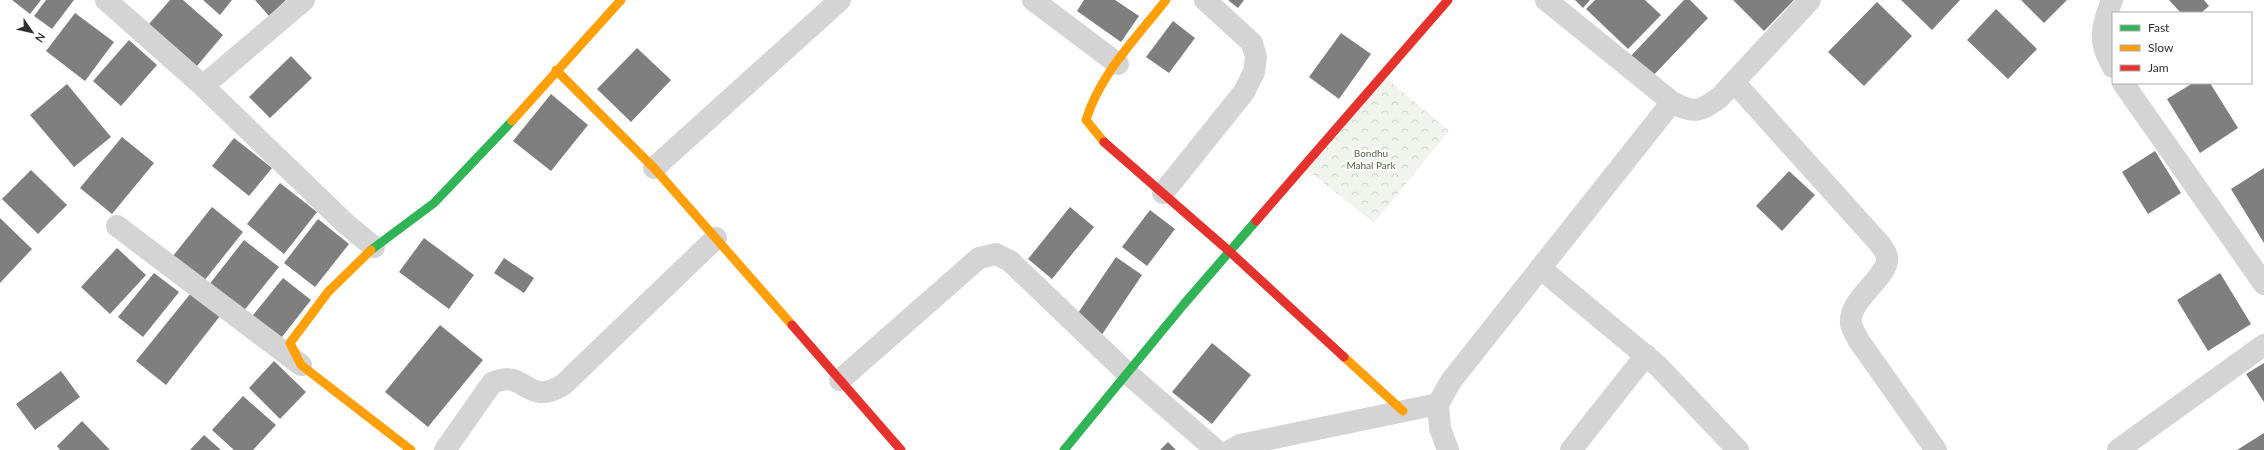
<svg xmlns="http://www.w3.org/2000/svg" width="2264" height="450" viewBox="0 0 2264 450" font-family="Lato,sans-serif">
<style>
.park{fill:url(#park-crowns)}
.building{fill:#7f7f7f}
.lines{fill:none;stroke-linecap:round;stroke-linejoin:round}
.street{stroke:#d4d4d4;stroke-width:22}
.fast{stroke:#30b455;stroke-width:9}
.slow{stroke:#ff9f0a;stroke-width:9}
.jam{stroke:#e5322d;stroke-width:9}
.labels{text-anchor:middle;dominant-baseline:central;stroke-width:4;stroke-linejoin:round;paint-order:stroke}
.park-label{font-size:10px;fill:#546640;stroke:#fff}
</style>
<defs>
<pattern id="park-crowns" width="20" height="18" patternUnits="userSpaceOnUse"><rect width="20" height="18" fill="#f1f4ed"/><path d="M2 6a3 3 0 1 1 6 0M12 15a3 3 0 1 1 6 0" fill="none" stroke="#cfd2cc"/></pattern>
</defs>
<rect width="100%" height="100%" fill="#fff"/>
<path class="park" d="M1385,77L1449,131L1374,223L1305,168Z"/>
<path class="building" d="M12,0H41L30,14Z
M46,0H74L52,29L34,16Z
M170,0H183L223,35L197,66L149,24Z
M203,0H232L220,15Z
M255,0H286L269,16Z
M1084,0H1115L1139,16L1121,42L1077,11Z
M1228,0H1244L1238,8Z
M1575,0H1590L1583,8Z
M1595,0H1645L1661,15L1628,49L1586,9Z
M1684,0H1690L1708,18L1650,79L1629,58Z
M1733,0H1794L1764,31Z
M1901,0H1960L1932,30Z
M2021,0H2067L2044,23Z
M2169,0H2204L2209,6L2201,13H2181Z
M1877,2L1912,36L1864,86L1828,52Z
M1996,9L2037,49L2008,79L1967,40Z
M75,13L114,42L85,81L46,51Z
M1173,21L1195,38L1169,73L1146,57Z
M1341,33L1371,54L1339,99L1309,77Z
M129,40L157,65L121,106L93,81Z
M637,48L671,80L631,122L597,89Z
M291,56L312,78L270,118L249,97Z
M2193,83H2210L2238,128L2200,153L2167,99Z
M67,84L111,137L74,167L30,115Z
M551,94L588,125L551,171L513,141Z
M122,137L154,163L112,214L80,188Z
M234,138L272,168L249,196L212,166Z
M2155,151L2181,193L2148,214L2122,172Z
M2264,168V243L2231,189Z
M31,170L67,205L38,234L2,199Z
M1789,171L1815,195L1782,231L1756,206Z
M280,183L317,212L284,254L247,224Z
M212,207L243,232L204,281L173,256Z
M1070,207L1094,227L1052,279L1028,259Z
M1150,210L1175,229L1147,266L1122,247Z
M0,218L32,249L0,283Z
M318,219L349,244L315,287L284,263Z
M424,238L474,275L449,309L399,272Z
M244,240L279,267L242,313L208,286Z
M117,248L146,275L110,314L81,287Z
M1116,257L1142,275L1101,336L1074,319Z
M504,258L534,278L524,293L494,273Z
M154,273L179,292L143,337L118,317Z
M2220,273L2251,324L2208,351L2177,300Z
M283,278L311,300L278,342L250,319Z
M191,293L220,316L166,385L136,361Z
M440,325L483,360L428,427L385,392Z
M1212,343L1251,375L1212,424L1172,392Z
M274,361L306,392L280,419L249,388Z
M2264,363V402L2246,374Z
M61,371L80,397L35,430L16,404Z
M243,396L276,425L253,450H234L212,430Z
M82,421L110,450H60L57,446Z
M2264,433V450H2237Z
M204,435L221,450H190Z
M1168,442L1176,450H1160Z"/>
<g class="lines">
<path class="street" d="M106,0L203,86L347,225L374,247
M1033,0L1118,64
M1546,0L1672,102C1694,114 1699,112 1719,98L1810,0
M2112,0C2102,27 2097,41 2113,67
M1734,82L1879,243C1882,247 1887,253 1887,257C1890,277 1848,298 1851,324C1852,329 1857,337 1859,341L1936,450
M2123,83L2264,284
M203,86L304,0
M654,168L840,0
M1163,193L1244,92L1254,72L1256,57L1252,43L1205,0
M117,226L301,365
M1540,268L1658,366L1738,450
M840,380L979,258L996,254L1010,261L1127,373L1216,450
M445,450L492,383C526,367 525,408 563,385L716,238
M1231,450L1240,445L1438,404
M1448,450L1440,428L1438,404L1451,381L1672,102
M1571,450L1646,355
M2118,450L2264,345"/>
<path class="fast" d="M371,250L434,203L512,121
M1064,450L1184,304L1256,221"/>
<path class="slow" d="M556,70L654,168L792,325
M512,121L621,0
M1104,142L1086,120C1100,74 1137,37 1166,0
M371,250L328,292L290,343L301,365L411,450
M1344,357L1403,411"/>
<path class="jam" d="M1104,142L1229,251L1344,357
M1256,221L1448,0
M792,325L901,450"/>
</g>
<g class="labels">
<g class="park-label">
<text x="1371" y="153">Bondhu<tspan x="1371" dy="12">Mahal Park</tspan></text>
</g>
</g>
<rect x="2112" y="12" width="140" height="72" fill="#ffffff" stroke="#acacac"/>
<rect x="2120" y="25" width="20" height="6" fill="#30b455" stroke="#acacac"/>
<text x="2148" y="32" font-size="12" fill="#2f2f2f">Fast</text>
<rect x="2120" y="45" width="20" height="6" fill="#ff9f0a" stroke="#acacac"/>
<text x="2148" y="52" font-size="12" fill="#2f2f2f">Slow</text>
<rect x="2120" y="65" width="20" height="6" fill="#e5322d" stroke="#acacac"/>
<text x="2148" y="72" font-size="12" fill="#2f2f2f">Jam</text>
<g transform="translate(32 32) rotate(124)" stroke="#ffffff" stroke-width="3" paint-order="stroke">
<path d="M0-3L7 15L0 10L-7 15Z" fill="#2f2f2f"/>
<text y="-6" font-size="11" font-weight="bold" text-anchor="middle" fill="#2f2f2f">N</text>
</g>
</svg>
